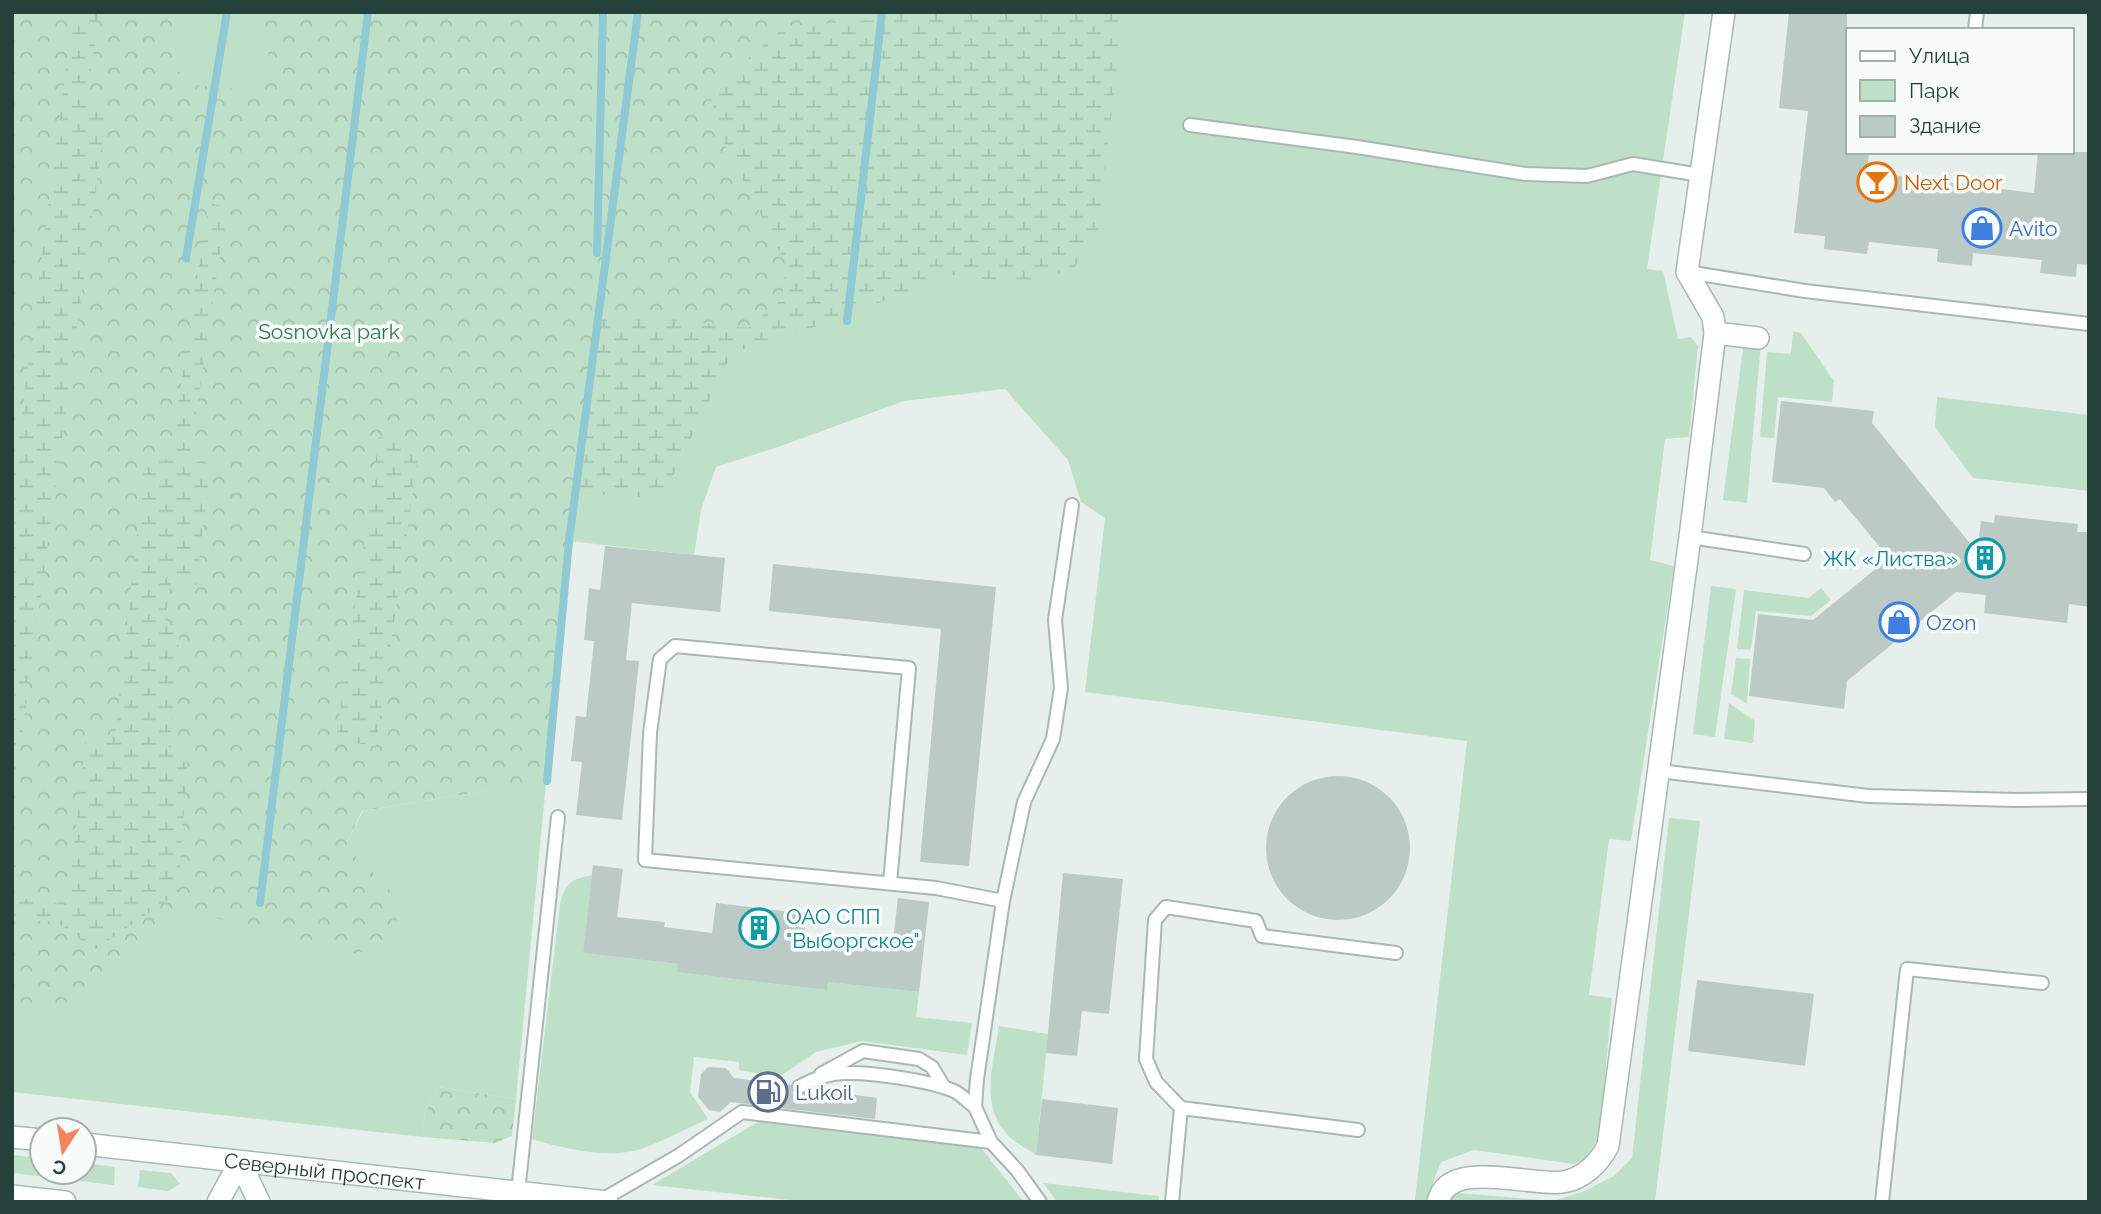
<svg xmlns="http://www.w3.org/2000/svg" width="2101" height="1214" viewBox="0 0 2101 1214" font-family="Raleway,sans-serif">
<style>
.green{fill:#bfe0c8;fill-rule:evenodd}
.forest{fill:url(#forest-crowns);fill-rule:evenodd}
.wetland{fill:url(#wetland-marsh)}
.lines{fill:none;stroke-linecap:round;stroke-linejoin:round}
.stream{stroke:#8ec9d4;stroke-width:8}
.building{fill:#bbcac4}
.service-casing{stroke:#a8b8b2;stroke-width:16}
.minor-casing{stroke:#a8b8b2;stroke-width:24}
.tertiary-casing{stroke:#a8b8b2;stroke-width:24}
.secondary-casing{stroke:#a4bbb3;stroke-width:24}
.service{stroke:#fff;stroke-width:12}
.minor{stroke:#fff;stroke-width:21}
.tertiary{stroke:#fff;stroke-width:21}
.secondary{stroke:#fff;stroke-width:21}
.labels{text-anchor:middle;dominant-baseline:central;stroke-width:7;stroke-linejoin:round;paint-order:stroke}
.food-label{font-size:21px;fill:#c56008;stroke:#f7fbf9;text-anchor:start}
.shop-label{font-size:21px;fill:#366cbe;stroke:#f7fbf9;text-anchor:start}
.park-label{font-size:21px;fill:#2d7a4b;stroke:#f7fbf9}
.culture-label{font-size:21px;fill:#0d838f;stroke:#f7fbf9;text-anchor:end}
.service-label{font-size:21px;fill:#4e5e75;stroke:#f7fbf9;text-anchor:start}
.street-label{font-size:21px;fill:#24423a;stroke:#f7fbf9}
</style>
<defs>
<pattern id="forest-crowns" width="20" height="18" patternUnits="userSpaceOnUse" patternTransform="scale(1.75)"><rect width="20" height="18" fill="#bfe0c8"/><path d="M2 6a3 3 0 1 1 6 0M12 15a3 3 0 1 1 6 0" fill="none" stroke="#a4c1ad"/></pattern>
<pattern id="wetland-marsh" width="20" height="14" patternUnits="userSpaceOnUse" patternTransform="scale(1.75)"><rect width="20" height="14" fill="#bfe0c8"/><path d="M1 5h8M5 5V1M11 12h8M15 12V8" fill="none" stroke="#a4c1ad"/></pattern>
</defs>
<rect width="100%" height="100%" fill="#e6efeb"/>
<path class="green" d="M12,12H1685L1647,269L1663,271L1678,339L1691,337L1698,346L1689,437L1665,439L1650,560L1674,566L1631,841L1609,839L1589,995L1612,998L1600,1134L1588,1157L1574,1164L1474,1150L1441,1162L1434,1179L1429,1201L1415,1200L1467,741L1085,692L1105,518L1081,502L1068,460L1005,389L904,401L781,446L716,467L701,510L694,555L569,541L516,1099L438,1087L425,1113L422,1137L12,1092ZM208,745L544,781L363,811L345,847Z
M1793,331L1801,333L1834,381L1832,402L1778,397L1774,438L1760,437L1767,352L1791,354Z
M1744,341L1761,342L1747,503L1723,500Z
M1937,397L2089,415V491L1973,478L1935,427Z
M1711,586L1736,589L1715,737L1693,734Z
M1821,588L1831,600L1811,616L1756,611L1751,650L1737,649L1744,590L1809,598Z
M1736,658L1750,659L1747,704L1731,694Z
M1729,703L1755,721L1753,743L1724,739Z
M1669,818L1700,821L1655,1202H1448L1451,1197L1459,1193L1553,1201L1582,1192L1614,1176L1632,1158Z
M592,875L583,953L678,964V972L826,990L828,982L919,992L916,1017L972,1023L967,1055L862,1041L816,1052L779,1077L739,1070V1062L694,1057L690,1092L708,1119C687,1128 666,1140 644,1148C610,1160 565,1149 532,1139L560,904C566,882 570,880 592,875Z
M999,1026L1048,1034L1036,1155C1026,1148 1013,1142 1005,1132C980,1102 994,1062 999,1026Z
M761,1120L981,1148L1024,1202H808L652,1185Z
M12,1155L42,1158V1172H84V1163L115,1167L114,1185L12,1173Z
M140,1170L171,1173L180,1184L168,1191L138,1187Z
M1043,1183L1159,1196L1158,1202H1057Z"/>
<path class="forest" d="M12,12H1123L1098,230L1074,268L1029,285L953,275L814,327L732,353L668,486L650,498L576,493L547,781L362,811L345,847L388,886L398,925L383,948L354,953L188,911L173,915L61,1007H12ZM192,16L259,21L271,42L259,91L194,85L172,66L177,30Z
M438,1087L516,1099L512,1136L495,1143L422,1137L425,1113Z"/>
<path class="wetland" d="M73,12L99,13L86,105L107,108L12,807V492Z
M882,12H1123L1098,230L1074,268L1029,285L953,275L814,327L732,353L668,486L650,498L576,493L598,321L668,320L748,328L782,299L786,264L725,145L709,92L786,26L881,20Z
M208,203L227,207L189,462L211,464L196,585L171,582L165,623L180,628L169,747L188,750L178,893L94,950L57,922L12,919V845H18L13,897L68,905L86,734L115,736L145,458L170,460Z
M379,437L420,443L376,746L336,740Z"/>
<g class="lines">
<path class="stream" d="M597,253L603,12
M186,258L227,12
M847,321L882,12
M547,781L569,541L638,12
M260,903L368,12"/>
</g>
<path class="building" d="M1789,12H1847V152H1869L1867,172L2034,193L2038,152H2089V265L2077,264L2076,277L2040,273L2042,260L1973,253L1972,266L1937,262L1938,249L1906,246L1869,242L1867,254L1824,249L1825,236L1794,233L1808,111L1779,108Z
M1781,401L1874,411L1872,423L1977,552L1981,521L1994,523L1995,515L2078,524L2077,532H2089V607L2069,604L2067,623L1984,613L1986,595L1956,592L1847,681L1844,709L1749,696L1758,614L1813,620L1889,558L1840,499L1835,502L1824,488L1772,482Z
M605,546L725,558L720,612L632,603L626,660L639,661L622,820L576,815L582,762L571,761L576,716L586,717L594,641L584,640L589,588L600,590Z
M773,564L996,587L969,866L920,862L941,629L769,611Z
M1266 848a72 72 0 1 1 144 0a72 72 0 1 1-144 0Z
M593,865L623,869L617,917L665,922L664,927L712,933L716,903L806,914L803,944L850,950L851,945L892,949L898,898L929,902L919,992L828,982L827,990L677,972L678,964L583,953Z
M1063,873L1123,879L1109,1014L1082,1011L1077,1056L1046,1053Z
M1697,980L1814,994L1805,1066L1688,1051Z
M708,1067L726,1068L734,1078L791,1085L792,1092L798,1096L815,1089L877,1098L875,1119L731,1102L720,1112L709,1110L698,1097L701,1074Z
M1042,1099L1118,1108L1112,1164L1036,1155Z"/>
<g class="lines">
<g class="service-casing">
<path id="service" d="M1975,30L1977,12
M1190,125L1357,147L1526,174L1587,176L1633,164L1700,175
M1687,272L1805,291L2089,324
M1690,537L1804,554
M1659,771L1868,796L2015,800L2089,799
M890,883L909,668L675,646L660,659L650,733L645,860L936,888L1003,901L977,1079L975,1107L991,1142
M1003,901L1024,802L1053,739L1061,688L1055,620L1072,505
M821,1074L863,1051L919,1059L932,1067L944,1087
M799,1087C813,1079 829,1073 846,1073C871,1072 931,1081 954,1091C962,1095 968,1102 975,1107
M1181,1108L1358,1130
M518,1192L558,817
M600,1201L678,1156L742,1112L991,1142L1017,1170L1040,1202
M1172,1202L1181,1108L1156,1082L1146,1059L1155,920L1166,907L1256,921L1262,936L1396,953
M1882,1202L1907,969L2042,983"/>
</g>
<g class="minor-casing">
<path id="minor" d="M1724,12L1687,272L1713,317L1715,333L1758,338
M1438,1202C1448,1157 1531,1187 1563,1182C1583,1179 1599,1163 1608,1146L1690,537L1715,333"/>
</g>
<g class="tertiary-casing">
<path id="tertiary" d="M240,1162L259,1202
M218,1202L240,1162"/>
</g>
<g class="secondary-casing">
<g id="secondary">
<path d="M12,1137L42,1140"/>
<path id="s1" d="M84,1144L607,1202"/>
<path d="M12,1196L65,1202"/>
</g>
</g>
<use href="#service" class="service"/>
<use href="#minor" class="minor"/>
<use href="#tertiary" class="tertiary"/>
<use href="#secondary" class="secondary"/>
</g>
<defs>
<g id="bar-ring" transform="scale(2.0125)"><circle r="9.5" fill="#f7fbf9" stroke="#e8710a" stroke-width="1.5"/><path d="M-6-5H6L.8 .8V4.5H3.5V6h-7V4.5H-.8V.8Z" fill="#e8710a"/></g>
<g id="shop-ring" transform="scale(2.0125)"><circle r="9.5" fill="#f7fbf9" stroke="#3f7fe0" stroke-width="1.5"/><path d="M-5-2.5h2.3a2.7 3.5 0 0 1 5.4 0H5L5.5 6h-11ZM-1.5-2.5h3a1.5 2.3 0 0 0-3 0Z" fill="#3f7fe0"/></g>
<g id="building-ring" transform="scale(2.0125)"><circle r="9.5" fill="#f7fbf9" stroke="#0f9aa8" stroke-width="1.5"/><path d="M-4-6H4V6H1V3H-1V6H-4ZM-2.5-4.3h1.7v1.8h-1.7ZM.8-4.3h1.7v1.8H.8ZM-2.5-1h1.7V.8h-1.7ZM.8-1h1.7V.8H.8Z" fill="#0f9aa8"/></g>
<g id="fuel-ring" transform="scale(2.0125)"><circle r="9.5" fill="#f7fbf9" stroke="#5c6f8a" stroke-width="1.5"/><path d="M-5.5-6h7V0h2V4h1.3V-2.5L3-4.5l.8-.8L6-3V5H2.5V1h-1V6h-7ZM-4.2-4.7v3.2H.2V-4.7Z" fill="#5c6f8a"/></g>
</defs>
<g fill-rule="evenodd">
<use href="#bar-ring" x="1877" y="182"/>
<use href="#shop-ring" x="1982" y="228"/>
<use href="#building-ring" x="1985" y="558"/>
<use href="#shop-ring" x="1899" y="622"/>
<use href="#building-ring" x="759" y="928"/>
<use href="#fuel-ring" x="768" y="1092"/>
</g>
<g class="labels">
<g class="food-label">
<text x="1904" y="182">Next Door</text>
</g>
<g class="shop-label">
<text x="2009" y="228">Avito</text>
<text x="1926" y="622">Ozon</text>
</g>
<g class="park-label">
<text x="329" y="331">Sosnovka park</text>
</g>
<g class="culture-label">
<text x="1958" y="558">ЖК «Листва»</text>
<text x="786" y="916" text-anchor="start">ОАО СПП<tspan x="786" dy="24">"Выборгское"</tspan></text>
</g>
<g class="service-label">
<text x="795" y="1092">Lukoil</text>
</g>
<g class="street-label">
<text stroke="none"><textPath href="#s1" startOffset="242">Северный проспект</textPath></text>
</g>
</g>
<rect width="2101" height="1214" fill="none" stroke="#24423a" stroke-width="28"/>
<rect x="1846" y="28" width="228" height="126" fill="#f7fbf9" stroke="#a3b1ad" stroke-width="2"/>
<rect x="1860" y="51" width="35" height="10" fill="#ffffff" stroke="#a3b1ad" stroke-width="2"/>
<text x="1909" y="63" font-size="21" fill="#24423a">Улица</text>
<rect x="1860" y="80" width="35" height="21" fill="#bfe0c8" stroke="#a3b1ad" stroke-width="2"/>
<text x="1909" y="98" font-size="21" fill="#24423a">Парк</text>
<rect x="1860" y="116" width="35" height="21" fill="#bbcac4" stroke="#a3b1ad" stroke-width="2"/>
<text x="1909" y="133" font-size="21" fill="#24423a">Здание</text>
<g transform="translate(63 1151) rotate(192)"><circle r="33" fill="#f7fbf9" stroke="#a3b1ad" stroke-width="2"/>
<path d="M0-5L12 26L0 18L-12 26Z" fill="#f4845f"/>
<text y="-10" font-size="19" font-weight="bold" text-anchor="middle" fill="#24423a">С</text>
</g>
</svg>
